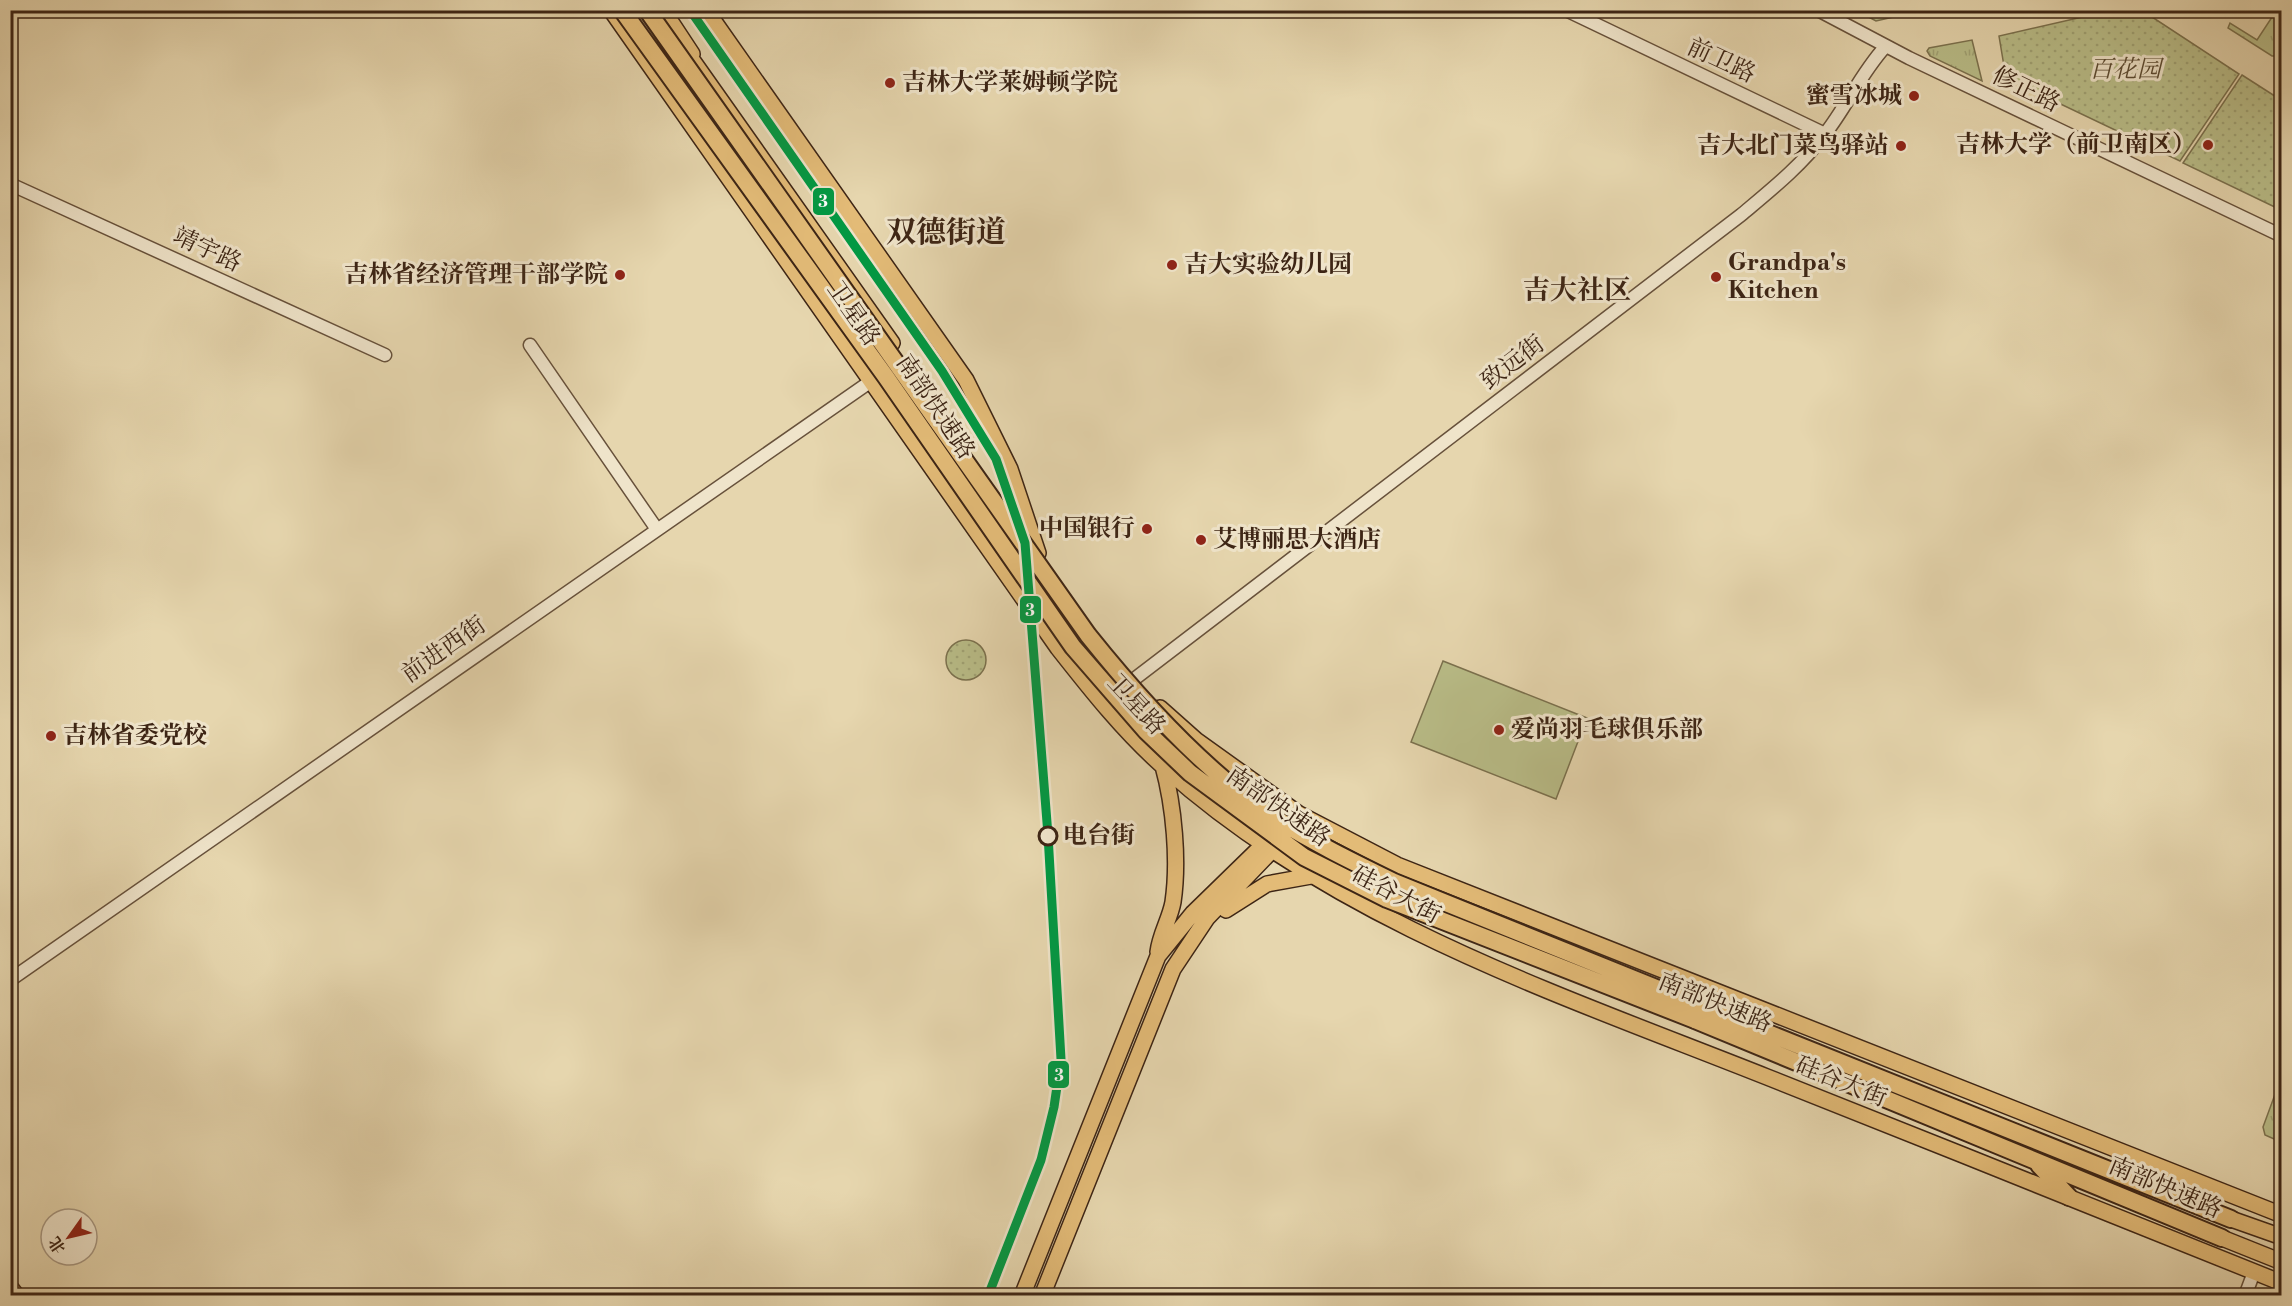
<svg xmlns="http://www.w3.org/2000/svg" width="2292" height="1306" viewBox="0 0 2292 1306" font-family="'Libre Bodoni','Noto Serif SC',serif">
<style>
.grass{fill:url(#grass-tufts);stroke:#7b714e;stroke-width:1.5}
.forest{fill:url(#forest-firs);stroke:#7b714e;stroke-width:1.5}
.park{fill:url(#park-dots);stroke:#7b714e;stroke-width:1.5}
.pitch{fill:#b9bd88;stroke:#7b714e;stroke-width:1.5}
.lines{fill:none;stroke-linecap:round;stroke-linejoin:round}
.minor-casing{stroke:#67513b;stroke-width:15}
.major-casing{stroke:#3d2515;stroke-width:18}
.highway-casing{stroke:#3d2515;stroke-width:20}
.minor{stroke:#efe4ca;stroke-width:12}
.major{stroke:#e3bb77;stroke-width:15}
.highway{stroke:#e3bb77;stroke-width:16}
.highway-bridge-casing{stroke:#3d2515;stroke-width:20;stroke-linecap:butt}
.highway-bridge{stroke:#e3bb77;stroke-width:16}
.rail-1-casing{stroke:#efe4ca;stroke-width:14}
.rail-1{stroke:#009943;stroke-width:9}
.poi-dot{fill:#8f2418;stroke:#efe4ca;stroke-width:2}
.stop-dot{fill:#efe4ca;stroke:#3d2515;stroke-width:3}
.labels{text-anchor:middle;dominant-baseline:central;stroke-width:6;stroke-linejoin:round;paint-order:stroke}
.street-label{font-size:24px;fill:#3d2515;stroke:#efe4ca}
.park-label{font-size:24px;font-style:italic;fill:#5c4b32;stroke:#efe4ca}
.poi-label{font-size:24px;font-weight:bold;fill:#3d2515;stroke:#efe4ca;text-anchor:start}
.stop-label{font-size:24px;font-weight:bold;fill:#3d2515;stroke:#efe4ca;text-anchor:start}
.quarter-label{font-size:27px;font-weight:bold;fill:#3d2515;stroke:#efe4ca}
.district-label{font-size:30px;font-weight:bold;fill:#3d2515;stroke:#efe4ca}
.line-badge{stroke:#efe4ca;stroke-width:2}
.badge-label{font-size:16px;text-anchor:middle;font-weight:bold;fill:#fff}
</style>
<defs>
<pattern id="grass-tufts" width="24" height="20" patternUnits="userSpaceOnUse" patternTransform="scale(1.5)"><rect width="24" height="20" fill="#b9bd88"/><path d="M3 7l-1-3M5 7V3M7 7l1-3M15 17l-1-3M17 17v-4M19 17l1-3" fill="none" stroke="#a0a274"/></pattern>
<pattern id="forest-firs" width="22" height="20" patternUnits="userSpaceOnUse" patternTransform="scale(1.5)"><rect width="22" height="20" fill="#b9bd88"/><path d="M5 1l3.5 6h-7zM16 11l3.5 6h-7z" fill="#a0a274"/></pattern>
<pattern id="park-dots" width="8" height="8" patternUnits="userSpaceOnUse" patternTransform="scale(1.5)"><rect width="8" height="8" fill="#b9bd88"/><path d="M2 2h.1M6 6h.1" fill="none" stroke="#a0a274" stroke-width="1.8" stroke-linecap="round"/></pattern>
</defs>
<rect width="100%" height="100%" fill="#e6d6ae"/>
<filter id="stains"><feTurbulence type="fractalNoise" baseFrequency=".00333" numOctaves="4"/><feColorMatrix values="0 0 0 0 .2 0 0 0 0 .09 0 0 0 0 .02 0 0 0 .5 -.17"/></filter>
<radialGradient id="worn" r=".72"><stop offset=".6" stop-color="#630" stop-opacity="0"/><stop offset="1" stop-color="#630" stop-opacity=".3"/></radialGradient>
<path class="grass" d="M2276,11H2281L2280,56H2272L2228,28L2230,23L2257,40Z
M1972,40L1982,81L1930,56L1927,51L1929,48Z
M2281,1078V1109L2278,1125L2281,1126V1142L2265,1135L2263,1127Z"/>
<path class="forest" d="M1857,11V10L1920,11L1876,21Z"/>
<path class="park" d="M2113,10L2143,11L2239,74L2180,161L2006,78L1999,36Z
M2242,75L2281,100V210L2183,163Z
M946 660a20 20 0 1 1 40 0a20 20 0 1 1-40 0Z"/>
<path class="pitch" d="M1443,661L1587,718L1556,799L1411,742Z"/>
<g class="lines">
<g class="minor-casing">
<path id="minor" d="M1566,10L1825,134
M1818,10L1909,58L2282,236
M10,184L385,355
M530,345L656,528
M1133,680L1741,215C1772,189 1801,166 1825,134C1847,106 1861,73 1885,47
M10,980L877,377
M2245,1296L2254,1272"/>
</g>
<g class="major-casing">
<path id="major" d="M611,10L1058,648C1091,690 1125,733 1165,768C1336,921 1558,994 1767,1077C1939,1145 2110,1214 2282,1283
M663,10L692,54
M706,10L966,380L1010,469L1038,553
M683,47L892,343
M1160,708L1196,740L1299,814L1397,865L2282,1215
M1226,910L1267,884L1311,876
M1158,952C1160,934 1170,919 1173,902C1179,861 1174,806 1163,766
M2231,1219L2282,1237
M2222,1238L2282,1262
M10,1287L17,1296
M1022,1296L1158,956L1193,913L1271,837
M1042,1296L1173,969L1207,918L1280,842"/>
</g>
<g class="highway-casing">
<path id="highway" d="M1703,1007L2231,1219
M1695,1020L2222,1238
M2039,1165L2069,1197"/>
</g>
<use href="#minor" class="minor"/>
<use href="#major" class="major"/>
<use href="#highway" class="highway"/>
<g class="highway-bridge-casing">
<path id="highway-bridge" d="M622,10L886,377L1073,647L1146,731L1190,773L1304,857L1387,899L1695,1020
M647,10L1088,635C1140,700 1203,770 1273,817C1312,842 1353,862 1394,882L1703,1007"/>
</g>
<use href="#highway-bridge" class="highway-bridge"/>
<g class="rail-1-casing">
<path id="rail-1" d="M690,10L942,371L996,459L1025,543L1048,835L1061,1059L1054,1107L1041,1160L988,1296"/>
</g>
<use href="#rail-1" class="rail-1"/>
</g>
<g class="poi-dot">
<circle cx="890" cy="83" r="6"/>
<circle cx="1914" cy="96" r="6"/>
<circle cx="2208" cy="145" r="6"/>
<circle cx="1901" cy="146" r="6"/>
<circle cx="1172" cy="265" r="6"/>
<circle cx="620" cy="275" r="6"/>
<circle cx="1716" cy="277" r="6"/>
<circle cx="1147" cy="529" r="6"/>
<circle cx="1201" cy="540" r="6"/>
<circle cx="1499" cy="730" r="6"/>
<circle cx="51" cy="736" r="6"/>
</g>
<circle class="stop-dot" cx="1048" cy="836" r="9"/>
<g class="labels">
<g class="street-label">
<text transform="translate(1721 61) rotate(25)">前卫路</text>
<text transform="translate(2026 90) rotate(26)">修正路</text>
<text transform="translate(207 250) rotate(25)">靖宇路</text>
<text transform="translate(853 314) rotate(55)">卫星路</text>
<text transform="translate(1513 363) rotate(-37)">致远街</text>
<text transform="translate(935 407) rotate(56)">南部快速路</text>
<text transform="translate(444 650) rotate(-35)">前进西街</text>
<text transform="translate(1136 705) rotate(47)">卫星路</text>
<text transform="translate(1278 807) rotate(35)">南部快速路</text>
<text transform="translate(1396 895) rotate(28)">硅谷大街</text>
<text transform="translate(1715 1003) rotate(22)">南部快速路</text>
<text transform="translate(1841 1082) rotate(22)">硅谷大街</text>
<text transform="translate(2165 1188) rotate(23)">南部快速路</text>
</g>
<g class="park-label">
<text x="2125" y="70">百花园</text>
</g>
<g class="poi-label">
<text x="902" y="83">吉林大学莱姆顿学院</text>
<text x="1902" y="96" text-anchor="end">蜜雪冰城</text>
<text x="2196" y="145" text-anchor="end">吉林大学（前卫南区）</text>
<text x="1889" y="146" text-anchor="end">吉大北门菜鸟驿站</text>
<text x="1728" y="263">Grandpa's<tspan x="1728" dy="28">Kitchen</tspan></text>
<text x="1184" y="265">吉大实验幼儿园</text>
<text x="608" y="275" text-anchor="end">吉林省经济管理干部学院</text>
<text x="1135" y="529" text-anchor="end">中国银行</text>
<text x="1213" y="540">艾博丽思大酒店</text>
<text x="1511" y="730">爱尚羽毛球俱乐部</text>
<text x="63" y="736">吉林省委党校</text>
</g>
<g class="stop-label">
<text x="1063" y="836">电台街</text>
</g>
<g class="quarter-label">
<text x="1577" y="291">吉大社区</text>
</g>
<g class="district-label">
<text x="946" y="233">双德街道</text>
</g>
</g>
<g class="line-badge">
<rect x="812" y="187" width="23" height="29" rx="6" fill="#009943"/>
<rect x="1019" y="595" width="23" height="29" rx="6" fill="#009943"/>
<rect x="1047" y="1060" width="23" height="29" rx="6" fill="#009943"/>
</g>
<g class="badge-label">
<text x="823" y="207">3</text>
<text x="1030" y="616">3</text>
<text x="1059" y="1081">3</text>
</g>
<rect width="2292" height="1306" fill="none" stroke="#e6d6ae" stroke-width="36"/>
<rect x="12" y="12" width="2268" height="1282" fill="none" stroke="#3d2515" stroke-width="3"/>
<rect x="18" y="18" width="2256" height="1270" fill="none" stroke="#3d2515" stroke-width="1.5"/>
<g transform="translate(69 1237) rotate(236)"><circle r="28" fill="#efe4ca" stroke="#a89882" stroke-width="1.5"/>
<path d="M0-4.5L10 22L0 15L-10 22Z" fill="#8f2418"/>
<text y="-9" font-size="16" font-weight="bold" text-anchor="middle" fill="#3d2515">北</text>
</g>
<rect width="100%" height="100%" filter="url(#stains)"/>
<rect width="100%" height="100%" fill="url(#worn)"/>
</svg>
